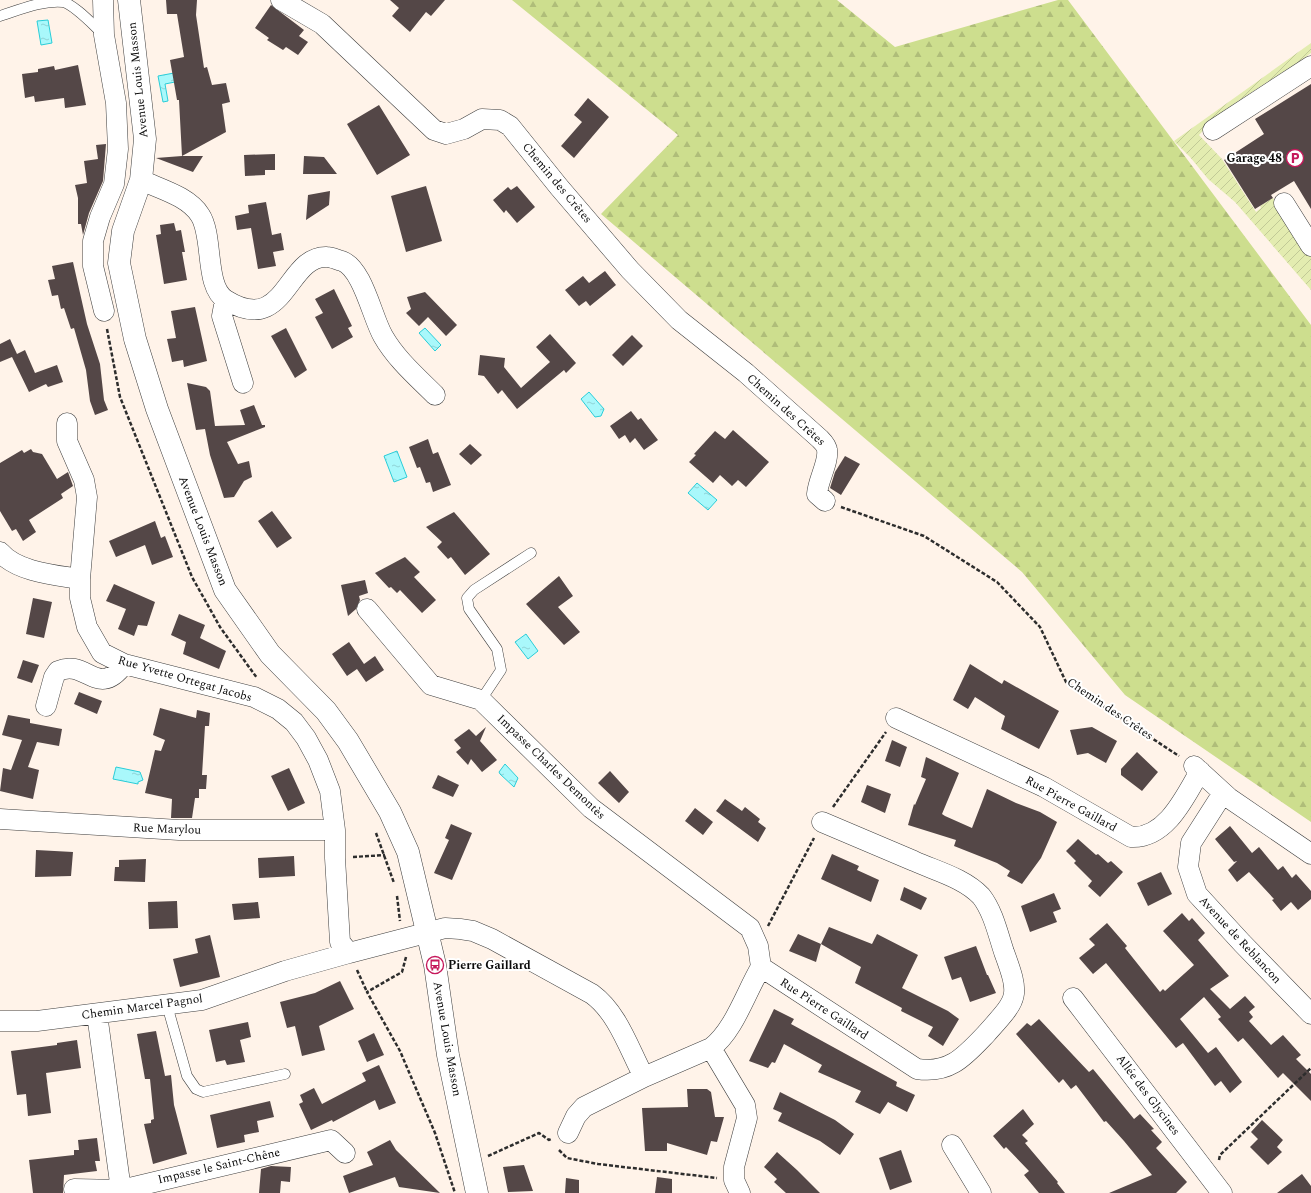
<svg xmlns="http://www.w3.org/2000/svg" width="1311" height="1193" viewBox="0 0 1311 1193" font-family="Spectral,serif">
<style>
.forest{fill:url(#forest-firs)}
.garden{fill:url(#garden-furrows)}
.water{fill:url(#water-ripples);stroke:#2acdd8}
.building{fill:#544747}
.lines{fill:none;stroke-linecap:round;stroke-linejoin:round}
.service-casing{stroke:#3e3e3e;stroke-width:11}
.minor-casing{stroke:#3e3e3e;stroke-width:21}
.tertiary-casing{stroke:#3e3e3e;stroke-width:23}
.path{stroke:#2d2d2d;stroke-width:2.5;stroke-dasharray:4 2;stroke-linecap:butt}
.service{stroke:#fff;stroke-width:10}
.minor{stroke:#fff;stroke-width:20}
.tertiary{stroke:#fff;stroke-width:22}
.labels{text-anchor:middle;dominant-baseline:central;stroke-width:4;stroke-linejoin:round;paint-order:stroke}
.street-label{font-size:12px;fill:#0b0b0b;stroke:#fff}
.poi-label{font-size:12px;font-weight:bold;fill:#0b0b0b;stroke:#fff;text-anchor:end}
</style>
<defs>
<pattern id="forest-firs" width="22" height="20" patternUnits="userSpaceOnUse"><rect width="22" height="20" fill="#cdde8e"/><path d="M5 1l3.5 6h-7zM16 11l3.5 6h-7z" fill="#afbd79"/></pattern>
<pattern id="garden-furrows" width="10" height="10" patternUnits="userSpaceOnUse"><rect width="10" height="10" fill="#e3ecb0"/><path d="M-1 1l2-2M0 10L10 0M9 11l2-2" fill="none" stroke="#c1c996"/></pattern>
<pattern id="water-ripples" width="26" height="14" patternUnits="userSpaceOnUse"><rect width="26" height="14" fill="#a9f8fb"/><path d="M2 4q2-2 4 0t4 0M15 11q2-2 4 0t4 0" fill="none" stroke="#90d3d6"/></pattern>
</defs>
<rect width="100%" height="100%" fill="#fff3e9"/>
<path class="forest" d="M512,0H837L895,47L1058,0H1068L1311,325V822L1125,695L1022,572L601,214L678,135Z"/>
<path class="garden" d="M1311,43V53C1274,81 1230,100 1199,135L1222,159L1256,212L1261,208L1260,206L1273,198L1311,257V290L1235,202L1208,179L1190,157L1174,141Z"/>
<path class="water" d="M48,20L52,43L41,45L37,21Z
M174,73L175,82L165,84L168,101L163,102L158,76Z
M425,328L441,345L435,351L419,333Z
M589,392L604,409L601,416L595,417L581,399Z
M397,451L407,477L394,482L384,456Z
M697,483L717,500L708,510L688,493Z
M526,634L538,651L528,659L515,642Z
M505,764L518,778L514,787L500,774L499,772Z
M116,767L140,772L143,780L138,782V784L113,779Z"/>
<path class="building" d="M166,0H197L196,15L204,68L207,67L212,85L226,83L230,102L222,104L226,132L182,156H203L193,172L156,158L182,156L179,100H177L170,60L184,57L177,14H167Z
M390,0H445L431,16L426,12L410,32L392,16L399,8Z
M271,5L304,30L299,36L308,42L298,55L286,47L283,50L267,40L269,38L255,28Z
M78,65L86,105L65,108L64,98L35,102L34,96L25,98L22,74L38,72V69L54,66L55,70Z
M1311,84V209L1294,181L1271,195L1273,198L1255,209L1224,160L1264,134L1255,119Z
M588,98L609,117L574,158L561,146L582,122L574,115Z
M379,105L410,155L377,175L347,124Z
M106,144L103,181L89,213L83,235L81,224H78V198L75,185L87,183L84,161L98,159L96,145Z
M275,154V170H265V175L245,176L244,155Z
M304,156L324,157L337,174H303Z
M426,186L442,241L406,252L391,196Z
M517,186L535,207L517,223L506,210L504,213L493,200L508,187L511,190Z
M330,191L329,205L306,220L308,195Z
M266,202L272,235L281,233L284,250L273,252L276,266L258,269L251,228L237,230L235,216L249,213L248,205Z
M174,223L176,231L181,230L185,252H182L187,280L164,284L156,235L161,234L160,225Z
M73,262L87,324L100,364L104,400L108,410L95,415L90,401L86,370L74,328L71,329L64,308L61,309L58,295L52,296L48,280L55,279L52,266Z
M605,271L616,285L590,306L586,301L579,306L565,290L583,276L589,283Z
M334,289L352,326L348,328L353,337L332,349L315,317L323,313L315,299Z
M425,292L457,325L446,336L428,317L419,326L406,313L411,309L407,297Z
M195,307L207,361L184,367L183,360L172,362L167,339L176,338L171,311Z
M286,328L307,370L295,378L271,336Z
M550,334L576,363L566,373L564,370L517,409L502,390L498,394L484,376L478,375L480,355L505,358L504,367L521,388L550,362L536,347Z
M632,335L643,346L623,366L612,355Z
M10,339L17,354L25,350L35,373L57,365L63,382L48,387L46,384L29,392L12,357L0,362V344Z
M187,383L206,387L210,391L215,426L245,425L240,410L254,405L262,425H265V427L227,442L238,464L249,461L252,477L244,481L234,497L224,498L210,455L205,429L196,430Z
M631,411L638,420L641,418L658,440L644,450L635,438L630,443L625,435L619,439L610,426Z
M733,430L769,462L746,487L738,480L732,486L720,475L713,483L689,462L696,455L694,454L715,431L725,439Z
M428,439L433,454L438,452L451,485L433,492L430,482L426,483L420,467L417,468L409,447Z
M470,444L482,455L471,465L459,454Z
M31,449L33,452L42,454L57,479L68,472L73,486L61,494L63,498L29,520L36,532L23,541L16,529L12,531L0,511V463L22,450L24,453Z
M845,456L860,464L841,495L830,488L835,472Z
M272,511L292,538L277,548L258,521Z
M454,512L490,554L465,575L451,557L448,559L437,547L442,542L426,527Z
M155,521L161,538L165,536L173,557L152,565L145,545L116,557L109,541Z
M405,557L420,572L414,577L436,600L422,613L400,590L397,593L391,587L389,588L375,573Z
M559,576L573,596L558,607L580,632L564,645L526,604Z
M365,580L368,593L359,596L360,600L356,609L348,616L341,585Z
M114,584L155,602L147,626L138,625L134,636L118,629L126,609L106,601Z
M33,598L52,602L44,638L26,634Z
M179,614L205,625L200,638L226,651L219,669L183,654L186,642L171,635Z
M349,642L364,664L375,656L384,670L366,682L357,669L347,676L332,654Z
M23,660L39,665L32,683L17,678Z
M970,664L1002,684L1004,680L1059,711L1039,749L1001,729L1005,716L975,697L968,709L953,700Z
M79,692L102,701L97,714L74,704Z
M160,708L196,718L197,710L210,713L209,726H205L202,775H207L206,789H199V798H195L192,818H171L172,799L145,793L155,750L161,751L165,740L153,735Z
M8,715L30,719V723L62,729L59,746L37,742L28,767L39,770L33,799L0,791L3,768L11,770L22,740L2,735Z
M486,727L480,741L497,760L482,772L471,759L468,765L456,752L461,748L454,740L469,729L476,736Z
M1092,727L1117,741L1106,763L1088,753L1077,755L1070,730Z
M892,740L907,747L900,767L885,761Z
M1137,752L1158,772L1142,791L1121,775V769Z
M926,757L959,773L942,814L945,816L972,828L987,789L1016,803L1040,812L1057,822L1041,858L1022,884L1007,876L1010,871L997,863L954,846L956,840L908,825L914,804L915,805L926,779L921,777Z
M289,768L305,803L288,811L271,776Z
M610,771L629,792L619,803L598,783Z
M438,775L459,785L453,797L432,788Z
M867,785L891,794L885,813L861,802Z
M725,799L742,811L745,807L760,819L758,822L766,828L758,842L716,811Z
M695,808L713,822L703,835L685,821Z
M451,824L472,833L452,880L434,873L449,840L445,838Z
M1230,826L1252,853L1259,847L1278,870L1283,866L1292,878L1296,874L1311,891V899L1298,910L1291,902L1281,911L1272,900L1274,899L1249,872L1237,882L1228,870L1237,861L1234,862L1215,839Z
M1078,839L1096,855L1098,854L1108,863L1111,861L1123,872L1100,897L1088,886L1092,881L1074,863L1076,861L1066,851Z
M36,850L73,852L71,876L35,877Z
M832,854L859,866L857,870L879,880L871,902L821,879Z
M294,856L295,876L259,878L258,858Z
M146,859L145,882L114,881L115,867H119V860Z
M1161,872L1172,894L1148,906L1137,883Z
M904,887L927,898L921,910L900,900Z
M1054,893L1061,909L1053,912L1057,922L1030,932L1021,906Z
M177,901L178,928L149,929L148,902Z
M258,902L260,918L234,920L232,904Z
M1182,913L1189,921L1192,918L1205,933L1198,940L1229,976L1210,989L1230,1009L1245,996L1255,1007L1249,1012L1253,1017L1249,1021L1271,1045L1283,1035L1301,1055L1296,1059L1311,1074V1101L1283,1073L1278,1078L1243,1038L1238,1042L1218,1019L1221,1017L1204,997L1180,1019L1208,1053L1216,1047L1242,1082L1230,1093L1221,1081L1215,1086L1183,1043L1176,1048L1106,963L1093,974L1079,958L1095,945L1089,939L1107,923L1127,946L1125,948L1160,992L1163,989L1165,991L1194,965L1163,931Z
M829,927L872,944L877,934L918,955L902,988L948,1011L959,1019L943,1046L928,1036L933,1027L901,1011L902,1008L855,983L861,967L821,944Z
M798,934L821,944L816,962L789,951Z
M210,935L220,977L180,987L173,959L198,953L195,939Z
M976,946L987,975H988L996,993L970,1002L961,977L952,980L944,957Z
M340,981L354,1009L319,1026L325,1050L302,1056L295,1026L287,1028L280,1002L315,993Z
M774,1009L794,1019L791,1024L897,1082L896,1086L915,1095L907,1112L888,1102L880,1114L855,1102L861,1091L818,1072L822,1065L784,1044L775,1063L772,1062L768,1068L749,1061Z
M1039,1019L1089,1072L1093,1069L1134,1119L1140,1114L1154,1129L1151,1130L1162,1142L1156,1148L1187,1182L1176,1193H1109L1152,1175L1124,1141L1106,1121L1104,1122L1076,1085L1071,1089L1063,1079L1059,1083L1016,1034L1027,1023L1031,1026Z
M248,1022L251,1037L240,1040L245,1062L227,1065L225,1060L216,1062L209,1030Z
M156,1031L165,1076L171,1075L174,1105L187,1154L153,1164L144,1124L151,1123V1120L154,1119L150,1079H145L137,1034Z
M374,1033L384,1055L367,1062L358,1041Z
M77,1040L81,1068L46,1073L51,1113L28,1116L26,1094L17,1095L11,1051L57,1045V1043Z
M379,1065L396,1103L379,1110L375,1100L333,1122L332,1120L311,1130L299,1104L303,1102L300,1095L314,1088L322,1104L366,1081L362,1073Z
M687,1089H707L711,1092L715,1117H724L717,1142L711,1141L707,1155L667,1143V1151H645L642,1108L688,1107Z
M780,1092L835,1120L854,1134L840,1155L820,1141L778,1121L782,1113L773,1109Z
M270,1101L274,1117L257,1121L259,1132L244,1135L245,1142L217,1148L210,1115Z
M1023,1109L1034,1124L1022,1135L1028,1141L1025,1143L1058,1182L1057,1183L1065,1193H1039L1024,1175L1029,1171L1006,1147L1004,1149L993,1136Z
M1262,1120L1283,1140L1277,1147L1282,1152L1268,1165L1250,1147L1258,1139L1251,1132Z
M97,1138L100,1161H95L97,1171L64,1175L63,1193H33L29,1160L74,1155V1150H79L78,1140Z
M390,1140L396,1150L440,1193L399,1187L395,1177L349,1193L343,1176L373,1165L367,1152Z
M901,1150L912,1182L890,1190L879,1158Z
M777,1152L797,1170L820,1193H786L774,1182L777,1179L764,1167Z
M524,1165L533,1191L508,1192L503,1167Z
M271,1166L291,1167L290,1182L281,1181L280,1193H259L261,1169Z
M1302,1174L1311,1186V1193H1277Z
M657,1177L672,1179V1193H655Z
M566,1178L579,1180V1193H565Z"/>
<g class="lines">
<g class="service-casing">
<path id="service" d="M0,16C19,10 42,0 63,2C75,5 94,26 104,35
M481,700L501,670L497,649L469,609L467,598L474,590L531,553
M167,1005L187,1076L196,1089L203,1092L285,1074"/>
</g>
<g class="minor-casing">
<path id="minor" d="M103,0L104,35L116,103L118,149L114,184L100,217L93,241V266L104,311
M281,0L322,24L434,130L446,134L464,129L482,119L500,120L510,126L559,187L630,270L679,320L746,373L820,439C823,442 827,446 827,450C829,462 818,480 817,494L825,501
M1213,130L1311,66
M141,180C160,189 188,196 200,215C214,236 204,287 226,300C286,337 286,255 327,257C332,257 337,260 342,261C363,269 372,317 383,336C396,359 417,377 435,395
M1284,203L1311,246
M225,300L222,316L243,383
M67,423V441L84,480L87,497L80,579
M0,552C17,572 55,575 80,579V598L87,627L102,653L124,664L254,697L278,709L294,722L306,738L318,760L330,791L335,830V858L340,942L349,953L445,928L460,929L473,931L492,939L592,994C618,1013 629,1049 644,1077L711,1048C734,1031 746,992 761,967L917,1069C950,1074 965,1056 986,1034C1018,998 1021,998 1004,952C998,934 993,911 981,896C964,878 936,871 914,861C884,848 853,835 822,822
M367,609L431,685L481,700L591,808L750,928L758,946L761,967
M46,706L54,677L58,671C86,658 98,700 124,664
M896,718L1044,787L1131,837C1166,839 1185,797 1200,771
M1194,766L1229,798L1311,854
M1223,793L1191,843L1188,867L1197,894L1242,943L1311,1014
M0,819L179,830H335
M1073,998L1222,1193
M97,1014L121,1190L331,1140L345,1153
M0,1021H37L202,1000L285,971L349,953
M711,1048L745,1105L747,1118L734,1167V1180L740,1193
M568,1133L576,1116L584,1107L644,1077
M952,1145L981,1193
M74,1189L121,1190"/>
</g>
<g class="tertiary-casing">
<path id="tertiary" d="M129,0L145,139L141,180L123,231L119,263L135,339L157,409L225,590L270,654L326,711L348,741L390,812L408,852L435,965L448,1055L477,1193"/>
</g>
<path class="path" d="M107,329L120,397L192,577L220,627L257,678
M841,507L924,536L997,582L1040,627L1066,682L1179,756
M833,807L886,732
M376,833L394,883
M353,857L385,855
M397,896L400,921
M768,926L814,838
M406,957L402,972L367,992L400,1051L435,1133L455,1193
M357,970L367,992
M559,1150L567,1158L598,1164L717,1178
M488,1156L539,1133L549,1140L551,1139
M1219,1160L1220,1155L1311,1068"/>
<use href="#service" class="service"/>
<use href="#minor" class="minor"/>
<use href="#tertiary" class="tertiary"/>
</g>
<defs>
<g id="parking-ring" transform="scale(0.9)"><circle r="9.5" fill="#fff" stroke="#c6185b" stroke-width="1.5"/><path d="M-3.5-5.5H1a3.5 3.5 0 0 1 0 7H-1V5.5H-3.5ZM-1-3.4V-.6H.8a1.4 1.4 0 0 0 0-2.8Z" fill="#c6185b"/></g>
<g id="bus-ring" transform="scale(0.9)"><circle r="9.5" fill="#fff" stroke="#c6185b" stroke-width="1.5"/><path d="M-5-6H5V4H4V6H2V4H-2V6H-4V4H-5ZM-3.5-4V0h7V-4ZM-3.5 1.2v1.5H-2V1.2ZM2 1.2v1.5H3.5V1.2Z" fill="#c6185b"/></g>
</defs>
<g fill-rule="evenodd">
<use href="#parking-ring" x="1295" y="158"/>
<use href="#bus-ring" x="435" y="965"/>
</g>
<g class="labels">
<g class="street-label">
<text transform="translate(138 80) rotate(-96)">Avenue Louis Masson</text>
<text transform="translate(557 183) rotate(50)">Chemin des Crêtes</text>
<text transform="translate(786 410) rotate(42)">Chemin des Crêtes</text>
<text transform="translate(203 531) rotate(69)">Avenue Louis Masson</text>
<text transform="translate(185 679) rotate(16)">Rue Yvette Ortegat Jacobs</text>
<text transform="translate(1110 709) rotate(34)">Chemin des Crêtes</text>
<text transform="translate(551 767) rotate(44)">Impasse Charles Demontès</text>
<text transform="translate(1071 804) rotate(29)">Rue Pierre Gaillard</text>
<text transform="translate(167 829) rotate(2)">Rue Marylou</text>
<text transform="translate(1240 940) rotate(47)">Avenue de Reblancon</text>
<text transform="translate(142 1007) rotate(-8)">Chemin Marcel Pagnol</text>
<text transform="translate(824 1009) rotate(33)">Rue Pierre Gaillard</text>
<text transform="translate(447 1039) rotate(80)">Avenue Louis Masson</text>
<text transform="translate(1148 1095) rotate(53)">Allée des Glycines</text>
<text transform="translate(219 1166) rotate(-13)">Impasse le Saint-Chêne</text>
</g>
<g class="poi-label">
<text x="1282" y="158">Garage 48</text>
<text x="448" y="965" text-anchor="start">Pierre Gaillard</text>
</g>
</g>
</svg>
